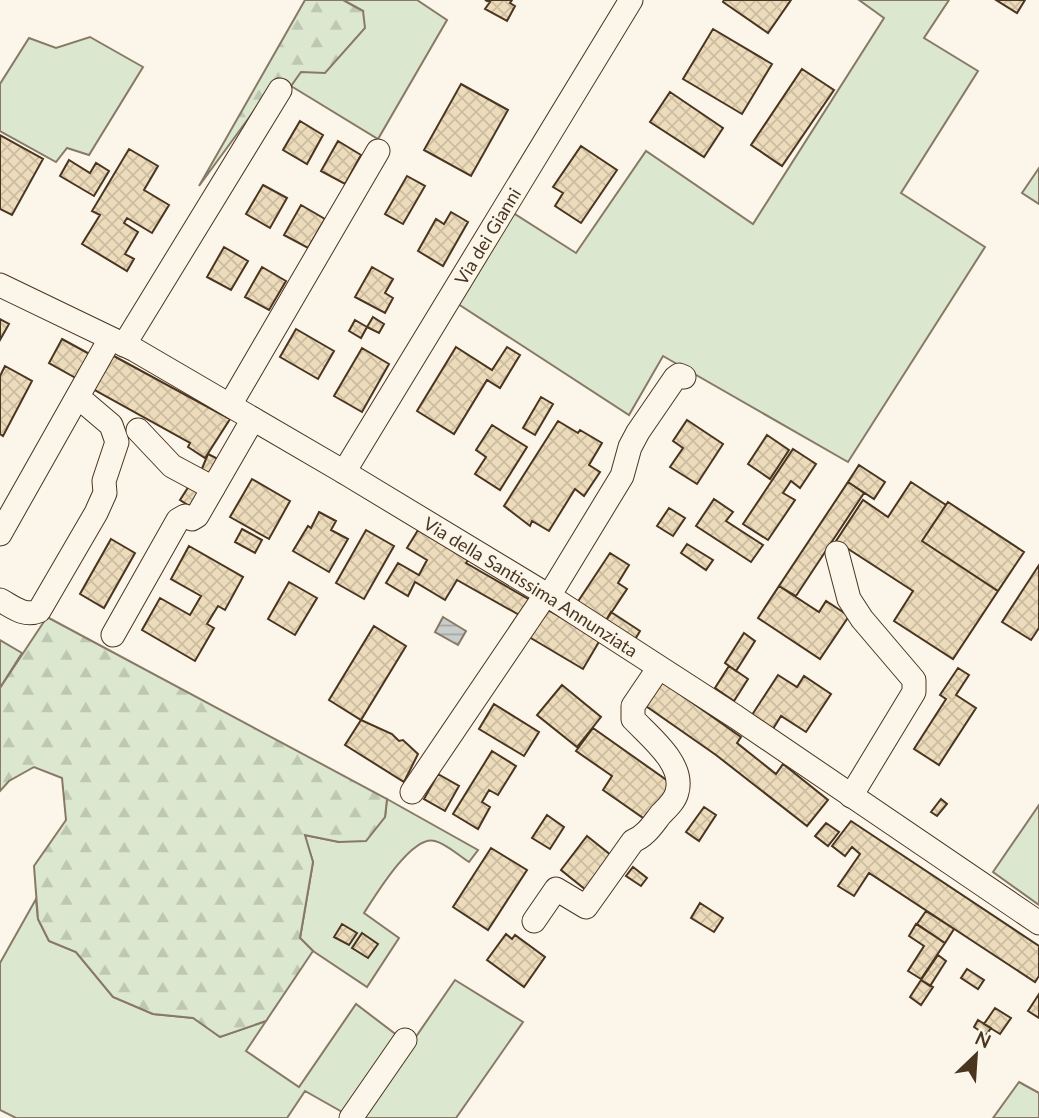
<svg xmlns="http://www.w3.org/2000/svg" width="1039" height="1118" viewBox="0 0 1039 1118" font-family="Lato,sans-serif">
<style>
.green{fill:#dce7d0;stroke:#887966;stroke-width:2}
.forest{fill:url(#forest-firs);stroke:#887966;stroke-width:2}
.water{fill:url(#water-rules);stroke:#887966;stroke-width:2}
.building{fill:url(#building-cross-hatch);stroke:#4a3520;stroke-width:2}
.lines{fill:none;stroke-linecap:round;stroke-linejoin:round}
.minor-casing{stroke:#4a3520;stroke-width:25}
.minor{stroke:#fbf6e9;stroke-width:23}
.labels{text-anchor:middle;dominant-baseline:central;stroke-width:5;stroke-linejoin:round;paint-order:stroke}
.street-label{font-size:18px;fill:#4a3520;stroke:#fbf6e9}
</style>
<defs>
<pattern id="forest-firs" width="22" height="20" patternUnits="userSpaceOnUse" patternTransform="scale(1.75)"><rect width="22" height="20" fill="#dce7d0"/><path d="M5 1l3.5 6h-7zM16 11l3.5 6h-7z" fill="#bec7b2"/></pattern>
<pattern id="water-rules" width="6" height="5" patternUnits="userSpaceOnUse" patternTransform="scale(1.75)"><rect width="6" height="5" fill="#c9cecd"/><path d="M0 2.5h6" fill="none" stroke="#a5a8a6"/></pattern>
<pattern id="building-cross-hatch" width="8" height="8" patternUnits="userSpaceOnUse" patternTransform="scale(1.75)"><rect width="8" height="8" fill="#ecdcbc"/><path d="M0 0l8 8M0 8l8-8" fill="none" stroke="#ccbda1"/></pattern>
</defs>
<rect width="100%" height="100%" fill="#fbf6e9"/>
<path class="green" d="M343,0H417L447,20L378,139L291,86L300,72L363,11Z
M859,0H949L924,38L978,71L901,193L985,247L848,462L663,356L629,415L455,302L510,211L576,253L646,151L753,224L884,18Z
M90,37L143,67L89,155L67,148L56,162L0,131V84L29,38L56,48Z
M1039,168V204L1022,193Z
M0,640L22,653L0,688Z
M387,799L478,850L469,862C459,856 447,844 435,841C412,834 375,896 364,913L399,938L367,987L313,951L300,938L313,862L304,835L339,842L385,817Z
M1039,805V905L993,872Z
M36,899L38,919L49,941L76,952L113,997L153,1014L194,1018L220,1037L266,1021L246,1051L299,1087L356,1004L398,1036L344,1113L305,1091L287,1118H16L0,1110V963Z
M455,980L523,1022L456,1118H360Z
M1019,1082L1039,1093V1118H993Z"/>
<path class="forest" d="M305,0H343L363,11L365,28L325,73L301,72L291,86L278,78L199,186Z
M47,617L387,799L385,817L366,841L339,842L305,835L313,862L300,938L313,951L266,1021L220,1037L193,1018L153,1014L113,997L76,952L49,941L38,919L34,866L66,820L62,778L34,767L9,781L0,791V688Z"/>
<path class="water" d="M443,617L466,631L458,645L435,632Z"/>
<path class="building" d="M485,0H512L510,3L515,6L507,21L485,9L490,2Z
M724,0H791L768,33L723,2Z
M996,0H1025L1017,13Z
M713,29L772,64L742,114L683,79Z
M802,69L834,90L782,166L751,145Z
M461,84L508,110L471,176L424,150Z
M670,92L723,128L704,157L650,122Z
M300,121L323,135L307,164L283,150Z
M0,135L43,159L12,215L0,209Z
M338,141L361,155L345,184L321,171Z
M581,146L617,170L581,223L555,206L563,193L553,187Z
M129,149L158,166L144,190L169,205L152,233L127,218L124,223L138,232L125,254L134,259L127,271L82,244L100,215L92,211Z
M69,160L90,173L96,163L109,171L94,196L60,176Z
M407,176L425,186L403,224L385,214Z
M263,185L287,198L270,228L246,214Z
M301,205L325,219L308,248L284,235Z
M451,212L468,222L443,266L418,251L436,219L444,224Z
M224,247L248,261L231,290L207,277Z
M262,267L286,281L269,310L245,297Z
M372,267L393,279L385,293L393,298L385,313L355,297Z
M373,317L384,324L379,333L367,327Z
M0,319L9,324L0,340Z
M355,320L367,327L361,338L349,331Z
M296,329L334,351L318,379L280,357Z
M62,339L95,357L81,381L49,363Z
M456,347L492,370L507,347L520,355L500,388L487,380L454,434L417,411Z
M362,348L389,364L362,412L334,396Z
M112,355L230,419L205,458L188,447L190,443L93,389Z
M5,366L32,381L3,436L0,434V376Z
M541,397L553,404L535,435L523,428Z
M687,420L723,444L697,484L670,467L683,448L673,441Z
M558,421L578,433L580,430L602,443L589,465L600,472L584,496L575,489L549,531L532,521L530,526L504,506Z
M492,425L527,447L500,490L475,474L486,457L476,450Z
M767,435L789,450L770,479L748,464Z
M793,449L816,464L800,488L791,481L783,493L795,500L768,540L743,524Z
M208,454L218,459L212,475L201,471Z
M859,465L885,482L874,499L848,482Z
M252,479L290,501L269,539L230,517Z
M848,482L864,493L796,596L779,586Z
M911,482L946,505L922,541L998,591L953,659L894,621L913,591L836,541L863,500L888,517Z
M191,483L202,490L191,507L180,500Z
M714,499L733,512L726,521L763,545L751,562L696,526Z
M948,502L1024,552L998,591L922,541Z
M669,508L685,518L673,536L657,526Z
M319,512L336,521L331,530L348,539L329,572L293,551L308,526L311,528Z
M242,529L262,540L255,553L235,542Z
M366,530L394,546L364,599L336,583Z
M418,530L469,559L466,563L530,600L521,616L457,580L445,600L415,582L408,596L386,583L398,563L419,575L427,560L407,548Z
M111,539L135,553L104,608L80,594Z
M687,544L713,560L706,570L681,553Z
M189,546L243,577L225,610L218,606L207,624L214,628L195,661L142,630L160,598L190,615L201,596L171,579Z
M610,553L629,565L618,583L627,589L605,622L577,603Z
M1039,565V628L1031,640L1002,622Z
M289,582L317,598L295,635L268,619Z
M779,586L819,612L826,601L849,616L820,659L758,618Z
M541,606L600,640L583,669L524,634Z
M611,612L640,631L634,641L605,622Z
M374,626L406,646L361,720L329,700Z
M744,633L755,641L736,671L725,663Z
M729,666L748,679L734,701L715,688Z
M958,668L969,675L956,695L976,708L939,765L914,749L946,699L940,695Z
M778,675L797,687L804,676L831,694L806,732L781,716L771,732L750,718Z
M660,680L741,737L737,743L776,774L783,764L828,800L807,826L716,755L643,704Z
M562,685L601,717L577,747L537,715Z
M494,704L539,732L524,756L479,729Z
M361,720L392,734L399,741L403,740L418,754L404,782L345,745Z
M593,728L675,786L649,822L603,790L612,776L576,751Z
M492,751L516,766L498,795L489,790L482,802L490,807L478,829L453,814Z
M438,774L459,786L445,811L424,799Z
M941,799L947,804L937,816L931,812Z
M704,807L716,815L699,841L686,832Z
M547,815L564,827L550,849L532,838Z
M851,821L1039,946V976L1035,982L869,873L854,896L838,886L860,854L852,847L845,856L832,846Z
M826,823L839,832L828,846L815,836Z
M587,836L612,856L586,890L561,870Z
M491,848L527,870L488,930L453,907Z
M633,867L647,878L641,886L626,876Z
M700,903L723,918L714,932L691,918Z
M926,911L954,929L945,943L917,924Z
M342,924L357,933L349,945L334,937Z
M916,924L945,943L921,979L908,971L924,946L909,936Z
M362,933L378,944L368,958L352,948Z
M506,934L512,939L515,935L545,957L524,987L487,960Z
M938,955L946,961L930,986L921,980Z
M967,969L984,980L978,989L961,978Z
M921,980L933,987L921,1005L910,997Z
M1039,994V1018L1028,1011Z
M995,1008L1011,1018L1000,1034L984,1024Z
M978,1020L991,1028L986,1035L974,1027Z"/>
<g class="lines">
<g class="minor-casing">
<g id="minor">
<path id="s1" d="M0,285L135,350L344,472L549,596L736,717L1039,923"/>
<path d="M124,345L280,90"/>
<path d="M230,405L378,151"/>
<path d="M138,430L172,466L213,488"/>
<path id="s2" d="M344,472L631,0"/>
<path d="M0,534L110,339"/>
<path d="M837,553L849,599L862,619L914,680V692L851,796"/>
<path d="M549,596L622,476L630,447L638,432L675,378L679,375L684,377"/>
<path d="M0,600C13,607 24,617 39,611L96,513L105,493L104,481L117,442L111,425L78,397"/>
<path d="M113,635L178,520L185,516L192,519L197,516L253,419"/>
<path d="M412,792L546,594"/>
<path d="M534,921L556,889L586,907L633,841C646,836 653,824 661,814C667,808 675,801 677,792C685,764 650,737 633,719V706L658,669"/>
<path d="M351,1118L405,1040"/>
</g>
</g>
<use href="#minor" class="minor"/>
</g>
<g class="labels">
<g class="street-label">
<text stroke="none"><textPath href="#s2" startOffset="276">Via dei Gianni</textPath></text>
<text stroke="none"><textPath href="#s1" startOffset="611">Via della Santissima Annunziata</textPath></text>
</g>
</g>
<g transform="translate(976 1055) rotate(25)" stroke="#fbf6e9" stroke-width="5" paint-order="stroke">
<path d="M0-5L12 26L0 18L-12 26Z" fill="#4a3520"/>
<text y="-10" font-size="19" font-weight="bold" text-anchor="middle" fill="#4a3520">N</text>
</g>
</svg>
